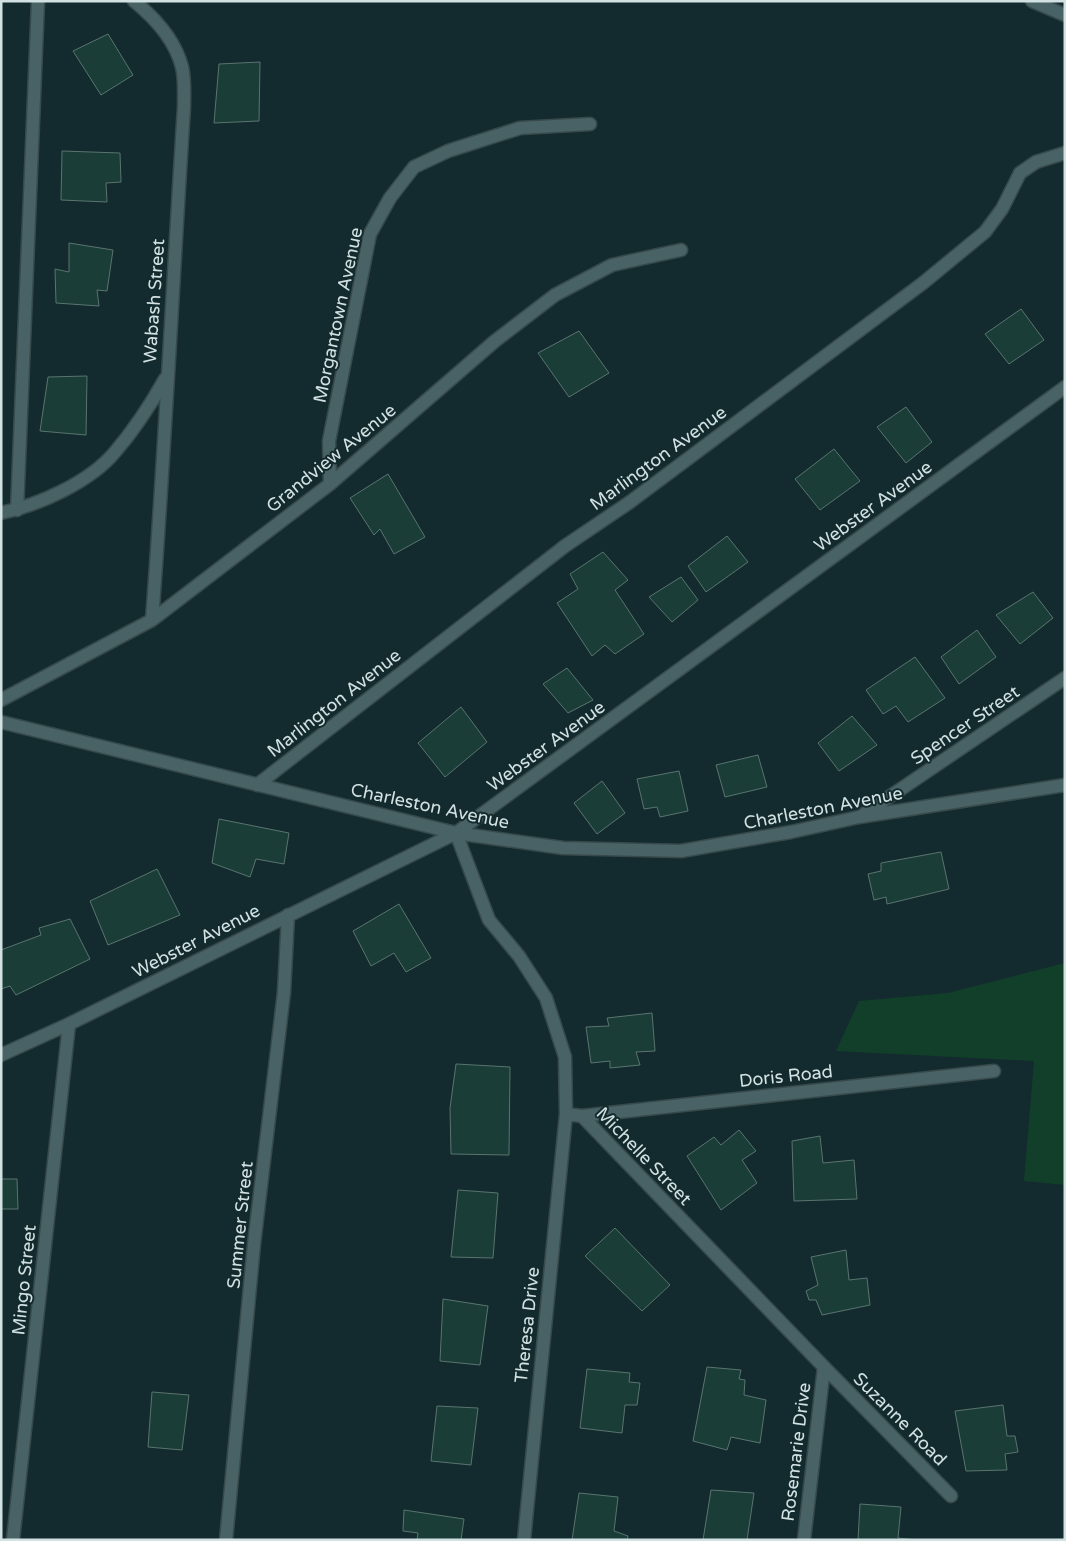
<svg xmlns="http://www.w3.org/2000/svg" width="1066" height="1541" viewBox="0 0 1066 1541" font-family="'Varela Round',sans-serif">
<style>
.green{fill:#113f2a}
.building{fill:#1a3d38;stroke:#5a746f}
.lines{fill:none;stroke-linecap:round;stroke-linejoin:round}
.minor-casing{stroke:#37494b;stroke-width:15}
.minor{stroke:#486265;stroke-width:12}
.labels{text-anchor:middle;dominant-baseline:central;stroke-width:4;stroke-linejoin:round;paint-order:stroke}
.street-label{font-size:18px;fill:#d2e1e2;stroke:#132b2e}
</style>
<rect width="100%" height="100%" fill="#132b2e"/>
<path class="green" d="M1065,963V1185L1024,1181L1034,1061L836,1051L859,1001L948,993Z"/>
<path class="building" d="M108,34L133,75L101,95L73,51Z
M260,62L259,121L214,123L219,64Z
M62,151L120,153L121,182L106,183L107,202L61,200Z
M69,243L113,250L107,291L97,290L99,306L56,303L55,269L69,272Z
M1021,309L1044,340L1009,364L985,334Z
M579,331L609,373L569,397L538,353Z
M87,376L86,435L40,431L48,377Z
M906,407L932,442L906,463L877,427Z
M834,449L860,481L820,510L795,479Z
M388,474L425,537L394,554L380,529L374,535L350,498Z
M727,536L748,562L706,592L688,566Z
M603,552L628,580L615,590L644,634L615,654L605,645L592,656L557,603L578,589L570,574Z
M681,577L698,600L672,622L649,597Z
M1033,592L1053,618L1020,644L996,615Z
M977,630L996,657L959,684L941,657Z
M915,657L945,698L908,722L896,706L883,714L866,690Z
M567,668L593,700L568,713L543,684Z
M461,707L487,742L445,777L418,743Z
M852,716L877,745L839,771L818,743Z
M758,755L767,787L725,797L716,765Z
M679,771L688,811L660,817L657,807L644,809L637,779Z
M602,781L625,813L597,834L574,803Z
M219,819L289,833L284,864L256,859L250,877L212,863Z
M941,852L949,889L887,904L886,897L874,900L868,874L881,871V863Z
M157,869L180,915L108,945L90,901Z
M399,904L431,958L406,972L394,953L371,966L353,931Z
M70,919L90,959L16,995L10,986L1,989V950L41,935L39,928Z
M652,1013L655,1051L636,1052L640,1065L610,1068V1061L591,1063L586,1027L609,1026L607,1018Z
M456,1064L510,1067L509,1155L451,1154L450,1108Z
M739,1130L756,1151L742,1160L757,1183L721,1210L687,1156L714,1137L721,1145Z
M820,1136L823,1163L854,1160L857,1199L794,1201L792,1141Z
M1,1179H17L18,1209H1Z
M458,1190L498,1193L493,1258L451,1257Z
M615,1228L670,1285L642,1311L585,1256Z
M846,1250L849,1280L867,1278L870,1305L822,1315L816,1300H809L806,1291L818,1285L811,1257Z
M443,1299L488,1306L480,1365L440,1361Z
M707,1367L741,1370L739,1379L745,1380L744,1395L766,1400L760,1443L731,1437L727,1450L693,1441Z
M587,1369L630,1373L629,1382L640,1383L637,1405H625L622,1433L580,1428Z
M152,1392L189,1395L182,1450L148,1447Z
M1003,1405L1007,1436H1015L1018,1452L1005,1454L1007,1470L966,1471L955,1411Z
M437,1406L478,1408L471,1465L431,1461Z
M711,1490L754,1493L747,1540H703Z
M579,1493L618,1497L614,1531L628,1536L627,1540H572Z
M860,1504L901,1507L898,1538L917,1540H858Z
M404,1510L464,1519L461,1540H417L418,1533L403,1531Z"/>
<g class="lines">
<g class="minor-casing">
<path id="minor" d="M134,1C155,18 175,40 182,67C185,79 184,94 184,107C173,278 165,449 152,620
M1032,1L1065,15
M330,484L329,441L370,234L390,198L414,167L448,151L520,128L590,124
M17,510L38,1
M1,513C39,505 90,482 115,452C134,430 151,404 165,379
M1,700L152,620L330,484L495,341L555,295L612,265L681,250
M1,722L456,833L563,848L681,851L791,832L859,817L1065,785
M257,785L565,546L630,502L923,283L985,232L1002,209L1020,173L1036,162L1065,153
M864,814L1065,678
M456,833L489,920L519,956L546,998L565,1057L566,1114L582,1116L824,1367L951,1496
M1,1055L69,1024L456,833L1065,387
M582,1116L994,1071
M13,1540L69,1024
M226,1540L254,1244L284,992L288,915
M524,1540L566,1114
M804,1540L824,1367"/>
</g>
<use href="#minor" class="minor"/>
</g>
<g class="labels">
<g class="street-label">
<text transform="translate(154 301) rotate(-86)">Wabash Street</text>
<text transform="translate(338 315) rotate(-78)">Morgantown Avenue</text>
<text transform="translate(331 458) rotate(-39)">Grandview Avenue</text>
<text transform="translate(658 458) rotate(-36)">Marlington Avenue</text>
<text transform="translate(873 506) rotate(-36)">Webster Avenue</text>
<text transform="translate(334 703) rotate(-38)">Marlington Avenue</text>
<text transform="translate(965 725) rotate(-34)">Spencer Street</text>
<text transform="translate(546 746) rotate(-36)">Webster Avenue</text>
<text transform="translate(430 806) rotate(12)">Charleston Avenue</text>
<text transform="translate(823 808) rotate(-11)">Charleston Avenue</text>
<text transform="translate(196 941) rotate(-27)">Webster Avenue</text>
<text transform="translate(786 1076) rotate(-6)">Doris Road</text>
<text transform="translate(644 1156) rotate(46)">Michelle Street</text>
<text transform="translate(240 1225) rotate(-84)">Summer Street</text>
<text transform="translate(24 1280) rotate(-84)">Mingo Street</text>
<text transform="translate(527 1325) rotate(-84)">Theresa Drive</text>
<text transform="translate(900 1419) rotate(45)">Suzanne Road</text>
<text transform="translate(796 1452) rotate(-83)">Rosemarie Drive</text>
</g>
</g>
<rect width="1066" height="1541" fill="none" stroke="#d2e1e2" stroke-width="5"/>
</svg>
